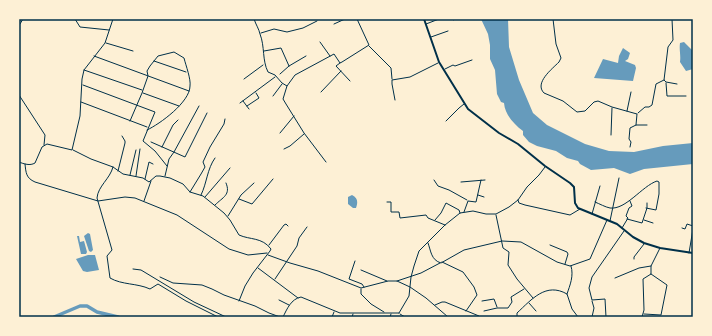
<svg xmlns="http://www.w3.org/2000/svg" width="712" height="336" viewBox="0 0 712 336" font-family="'Varela Round',sans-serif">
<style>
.water{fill:#669bbc}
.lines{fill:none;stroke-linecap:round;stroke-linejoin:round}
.river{stroke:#669bbc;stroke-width:3.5}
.minor{stroke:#003049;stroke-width:1}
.tertiary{stroke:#003049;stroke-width:1}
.primary{stroke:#003049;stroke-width:2}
.neatline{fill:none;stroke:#003049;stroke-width:1.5}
</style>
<rect width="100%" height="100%" fill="#fdf0d5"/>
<path class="water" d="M481,19H508L509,47L519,80L533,113L547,125L585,144L609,151L634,152L663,146L693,143V164L644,169L630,174L614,168L591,170L580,164L578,161L567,158L556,151L537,146L529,142L523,135V131C514,124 505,115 504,103L501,102L497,94L495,70L490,59V45L488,34Z
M684,42L693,51V69L686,71L680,62C681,55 679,50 680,43Z
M623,48L630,53L628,59L625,61L635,65L636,68L633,81L594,78L603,59L618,63L619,56Z
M352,195C358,198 358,202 356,208H353L348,204V197Z
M88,233L90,234L93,250L91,252L89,251L84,236Z
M77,236H79L80,242L84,241L87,252L86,254H81Z
M88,255H95L99,270L87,272L83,271L76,259Z"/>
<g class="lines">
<path class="river" d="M54,317L80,306H87L97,312L118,317"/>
<path class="minor" d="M75,19L80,27L109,30
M254,19C256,25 259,29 260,34C265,47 262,60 268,72L275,75L282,83L287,86L295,75L334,54L340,63L342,62L369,45L357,19
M299,19H300
M452,19L453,20
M553,19L556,44L561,58L559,62C552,69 534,83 544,93L563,101L577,112L585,111L594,102L598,101L612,107L637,114L636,125
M587,19H594
M672,19L673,40L668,47L664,80L666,82L677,84
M20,24L23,19
M334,24L345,19
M426,24L439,19
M261,33L274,29L287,32L303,28L317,21
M431,37L448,31
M320,42L330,56
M106,43L133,51
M369,46L391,68L392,79
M264,51L281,48L289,66
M94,56L189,91
M154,61L186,72
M340,63L336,66L350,81
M445,69L453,65L455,66L472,60
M84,70L142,90
M280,74L289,66L306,56
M244,79L263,65
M666,83L667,96H686
M83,85L155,112L143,141L155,151L167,166
M287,86L283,99L286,104L304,133L326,162
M321,92L341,71
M143,93L179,106
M19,95L45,135L44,145
M273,96L282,84
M395,100L392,84V80L410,77L438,63
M243,101L249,109
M81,102L147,127
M240,103L275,77
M247,106L259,98L256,93
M627,111L631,92
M638,113L645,107H649L652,105L656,84L664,80
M130,121L142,93L148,76L147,71L150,66L158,56L174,52L184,58C186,66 191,79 190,86C190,102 160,124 147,130
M446,121L459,108L464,104
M280,133L294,116
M611,135L612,108
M151,142L185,157L207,113
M162,147L173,125L178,120
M630,147L631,142L629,139L630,128L636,125H647
M284,149L290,146L304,134
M73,150L91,159L113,167L123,174L143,178L149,182L156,176H160L170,178L183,184L190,192L203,196L224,213L230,220L239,235C250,240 262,237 271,249L270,251L253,273L245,286L239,301
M25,164C26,173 26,178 35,182L98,201L125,197L135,198L177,215L229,249L248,255L267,253
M113,167C110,179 98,186 97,198L112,250L107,256L110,278C122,285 137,283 150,289L158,284L186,301L218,317
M118,171L125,143V141L122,136
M130,175L136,150
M136,176L140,149
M165,176L169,159L174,152L199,106
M145,179L149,162L153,164
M434,180L438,186L449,190L467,200
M461,182L485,180
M190,192L201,174L205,167L203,162L210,147L224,124L225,119
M201,195C207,183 207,169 215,158
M478,195L484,197
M205,197L230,168
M239,199L252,204L273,179
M518,200L519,203L525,205L570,215L580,209
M144,201L151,181
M387,202H391V212H399L400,218L426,215L428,218L445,225
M595,202C600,204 605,207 610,208C626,210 642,186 657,181L659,182V194L656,210L646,208
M215,205C223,197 231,195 226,183
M464,212L468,201L476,202L481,180
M592,214L600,186
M496,215L503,248L509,252L508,265L517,279L533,298
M228,216L241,195L254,183
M627,219L642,223L647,208V203
M435,220L441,213L446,203L459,210L460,213
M644,220L653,223
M610,221L619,178
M622,228L628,218L626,216L629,208L632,206L630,201
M682,228L685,229L687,224L693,226
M428,243C431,251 431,260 441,263L464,250L502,241L521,242L557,262L570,266L590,259L607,220
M269,245L284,225L286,224L288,226
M550,245L567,252L568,254L565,264
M689,253L693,229
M268,255L290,263L318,271L361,288L388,281H397L410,287L426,298L448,317
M634,259V257L644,244
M355,261L349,279L362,284L364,287
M442,262L463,272L474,287L477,295L466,311
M258,268L298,298
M133,269L141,270L194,302L226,317
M361,270L387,281
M160,277L173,283L202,285L212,289L224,295L255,306L269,313L280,317
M615,278L639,268L651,266
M275,279L297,246L299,238L307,227
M397,281L421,273L440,263
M361,289V294L371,304L384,312
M567,294C570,285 574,276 571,266
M279,300L289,305
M482,301L494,299L497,307
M529,303L536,311
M435,305L442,302H445L479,316L478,317
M484,311L497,308H508L512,302L511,297L524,289
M644,314L661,315L667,285L651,274
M332,317L334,312
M352,317L353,314
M390,317L391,314
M517,317V313C532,299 546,282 567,294L572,309L578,317
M592,317L594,308L592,301
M606,317L605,299L592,300L589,288L592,277L624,231
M642,317L644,310L643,279L651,274V266L660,248"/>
<path class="tertiary" d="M19,162C24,164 30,166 35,163L42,147L47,144L72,150L80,116L82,79L84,70L105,43L113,19
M399,313L409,296L411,277L414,266L419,251L445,225L460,213L473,211L486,214H496L509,207L518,200L527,187L539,175L545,167
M400,314L405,317
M283,317C287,309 291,299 301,297L340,313H399"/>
<path class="primary" d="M424,19L439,62L468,109L499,133L518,144L545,166L570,183L574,187L575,203L578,208L617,224L633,237L644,243L660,248L693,253"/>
</g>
<rect width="712" height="336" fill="none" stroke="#fdf0d5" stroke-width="40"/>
<rect x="20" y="20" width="672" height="296" class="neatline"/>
</svg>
